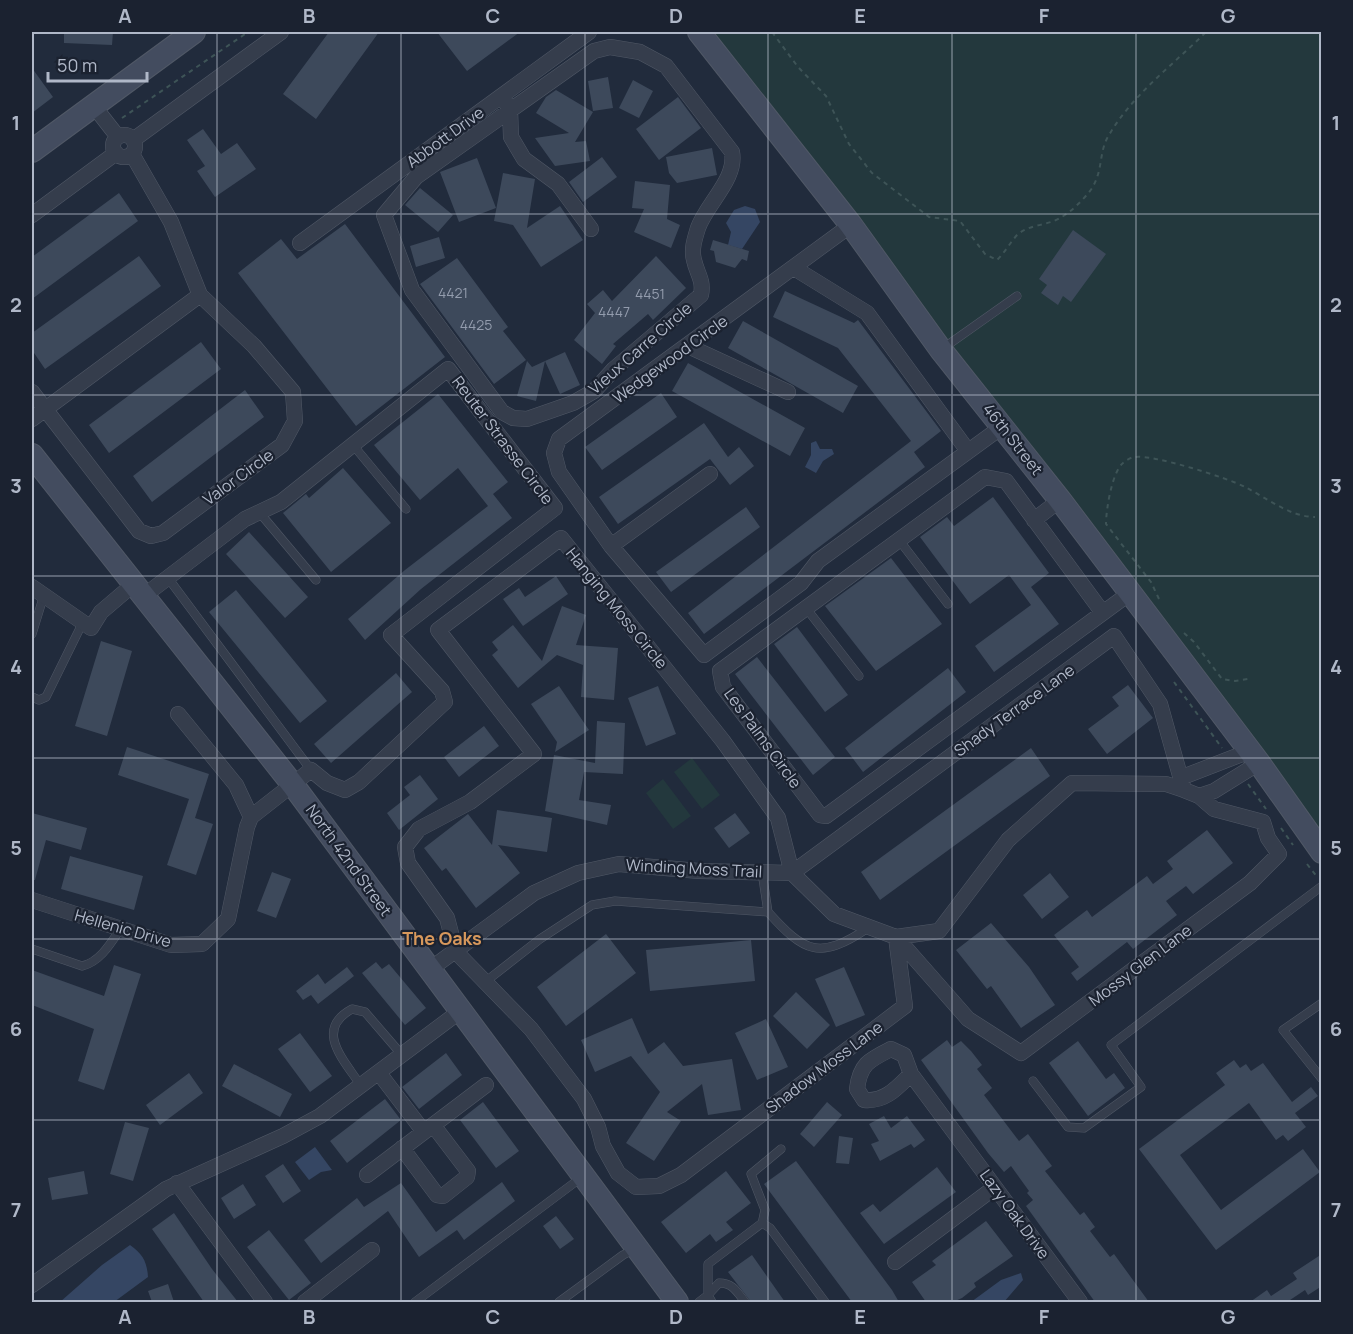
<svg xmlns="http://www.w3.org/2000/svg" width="1353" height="1334" viewBox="0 0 1353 1334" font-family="Manrope,sans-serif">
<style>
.green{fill:#23383d}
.water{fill:#354663}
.building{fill:#3d495b}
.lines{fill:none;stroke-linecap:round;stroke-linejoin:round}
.lane-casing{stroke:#505866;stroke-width:9}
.street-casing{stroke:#505866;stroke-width:16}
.secondary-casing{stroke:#505866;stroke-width:24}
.path{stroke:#3e5457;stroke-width:2;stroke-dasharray:4.5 4.5;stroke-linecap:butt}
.lane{stroke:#353d4c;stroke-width:8}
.street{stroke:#353d4c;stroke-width:15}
.secondary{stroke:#434c5f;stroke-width:22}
.grid{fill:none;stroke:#b0b8c8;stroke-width:1.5;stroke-opacity:0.55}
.labels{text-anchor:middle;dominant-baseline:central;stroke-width:4.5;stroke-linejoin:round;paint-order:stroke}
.number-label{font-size:14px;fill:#939cad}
.street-label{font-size:16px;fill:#b0b8c8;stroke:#1b2230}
.neighbourhood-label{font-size:18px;font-weight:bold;fill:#d7985c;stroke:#1b2230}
.neatline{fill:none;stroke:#b0b8c8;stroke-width:2}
.grid-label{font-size:20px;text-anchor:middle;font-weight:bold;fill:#b0b8c8}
</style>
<rect width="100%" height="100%" fill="#212b3c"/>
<path class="green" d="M710,32H1321V838Z
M692,758L720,795L702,809L674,772Z
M663,779L691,816L673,829L646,793Z"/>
<path class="water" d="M745,206L755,209L760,222L742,249L728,245L731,232L726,223L734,210Z
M816,441L820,449H832L834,454L823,461L816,473L805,467L811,455V443Z
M315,1147L332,1170L321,1172L309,1180L295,1162Z
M130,1245C143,1254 147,1262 148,1277L114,1302H60L102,1265Z
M1021,1273L1023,1280L1004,1302H971L1001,1280Z"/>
<path class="building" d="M64,32H113L112,45L64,43Z
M329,32H379L316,119L283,94Z
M437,32H520L467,71Z
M32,68L53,97L32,113Z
M608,77L613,108L593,111L588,81Z
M633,80L653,91L639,118L619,108Z
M556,90L593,112L575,142L586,141L590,161L555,166L535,138L569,133L536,113L546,97Z
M678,97L701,128L659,160L636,129Z
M203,129L221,154L237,143L256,169L215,197L197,171L205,166L187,140Z
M712,148L717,175L677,183L669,173L666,157Z
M602,157L617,177L583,202L569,182Z
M477,158L496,208L459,222L440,172Z
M503,173L535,179L527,228L560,206L583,240L541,267L513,225L494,221Z
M635,181L670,185L667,219L680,225L671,248L634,232L644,209L632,208Z
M420,188L453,215L438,232L405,205Z
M119,193L138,221L32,299V257Z
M345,224L445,357L356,426L238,273L281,239L297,259Z
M1073,230L1106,254L1071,302L1063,296L1058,305L1041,293L1047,285L1039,279Z
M439,237L445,258L416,267L410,246Z
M713,240L749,251L747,261L742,259L735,268L716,262L714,251L710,250Z
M139,256L161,286L45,369L32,350V333Z
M656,256L686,288L653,320L648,314L613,344L616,346L602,364L574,340L595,313L587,304L603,290L612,301Z
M457,258L508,327L503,331L526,360L494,384L420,284Z
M785,291L854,323L858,320L941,431L914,452L925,467L704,634L688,613L911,441L838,348L773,317Z
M743,321L858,386L843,413L728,348Z
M201,342L221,369L109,453L89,425Z
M565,352L580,385L560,394L545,361Z
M527,361L532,367L545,361L536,401L517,396Z
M688,363L805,428L790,456L672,391Z
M245,390L264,417L152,502L133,476Z
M661,393L677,417L602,470L585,447Z
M438,394L508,482L493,494L512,518L421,589L365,640L348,619L405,570L488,506L458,468L420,500L374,445Z
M704,423L728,457L739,447L754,466L730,485L710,459L618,524L599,497Z
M343,468L391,523L331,572L283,513L306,494L309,498Z
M993,497L1049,573L1031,587L1059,624L994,672L975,646L1031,605L1009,575L970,604L920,537L947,517L954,526Z
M746,507L760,527L671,592L656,572Z
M249,532L308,597L285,618L226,554Z
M891,558L942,624L876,671L825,606Z
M556,576L568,594L523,626L503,599L519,588L525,597Z
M236,590L327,701L300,723L209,612Z
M562,606L586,615L576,645L618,648L614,700L581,697L583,665L557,655L518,688L492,655L498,650L492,642L513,625L542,661Z
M797,627L848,695L825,712L774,644Z
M101,641L132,651L107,736L75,726Z
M757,657L835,757L813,775L735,674Z
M948,668L966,692L863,772L845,748Z
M396,673L412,692L331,763L314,744Z
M1128,685L1153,718L1107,754L1088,729L1119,706L1112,697Z
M559,686L589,730L555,752L557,742L531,704Z
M658,686L676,734L646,746L628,698Z
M597,721L625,723L623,774L584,772L579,800L611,805L607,825L545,811L554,755L595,763Z
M484,726L499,746L459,777L444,757Z
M127,747L209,774L195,818L213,824L196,875L167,865L189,799L118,775Z
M1031,748L1050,776L880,900L861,872Z
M420,775L438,799L399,830L387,813L410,795L404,787Z
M497,810L552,818L547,852L498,845L520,873L476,908L446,868L442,871L424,848L468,814L492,845Z
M32,813L87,828L81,850L46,840L35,880H32Z
M735,813L750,833L729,848L714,828Z
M1207,830L1233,863L1193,894L1186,886L1166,901L1177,915L1133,949L1127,942L1077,981L1071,973L1079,967L1054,935L1087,910L1092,917L1147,876L1153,884L1173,869L1167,861Z
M70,856L143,876L134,910L61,889Z
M272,872L291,879L276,918L257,911Z
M1050,873L1069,897L1042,919L1023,895Z
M991,923L1029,967L1055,1005L1021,1028L991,986L987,989L956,950Z
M606,934L636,973L566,1026L537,987Z
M751,940L755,981L650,991L646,950Z
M376,962L382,969L389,964L426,1008L405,1025L362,973Z
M114,965L141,974L104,1090L78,1081L94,1029L32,1005V970L104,996Z
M347,967L354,976L318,1004L311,995L303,1000L296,991L318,974L325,984Z
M844,967L865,1015L836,1027L815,979Z
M796,992L830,1025L807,1049L773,1016Z
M632,1018L648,1054L664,1042L683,1066L732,1059L741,1110L708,1115L702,1084L667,1112L681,1121L654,1161L626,1143L660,1092L631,1056L595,1072L581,1040Z
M766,1019L788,1067L757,1080L735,1033Z
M300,1033L332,1076L310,1092L278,1049Z
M947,1040L952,1047L961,1041L971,1051L982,1065L977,1069L992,1088L984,1095L1019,1141L1028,1134L1052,1166L1045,1171L1080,1215L1084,1212L1095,1227L1090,1231L1110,1257L1114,1254L1149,1302H1095L1026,1206L1033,1200L1027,1193L1029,1191L1011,1166L1004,1172L988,1153L921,1060Z
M1078,1041L1106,1079L1114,1073L1125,1088L1088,1116L1049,1063Z
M446,1053L462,1075L419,1109L402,1087Z
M1234,1060L1240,1068L1246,1064L1251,1071L1263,1063L1292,1102L1311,1087L1318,1096L1295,1113L1306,1127L1288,1141L1283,1135L1276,1140L1249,1103L1180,1155L1221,1210L1303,1149L1320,1172L1216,1250L1139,1149L1225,1085L1216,1073Z
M234,1064L292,1094L280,1117L222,1086Z
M189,1073L203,1093L160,1125L146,1105Z
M385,1099L401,1120L347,1163L330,1141Z
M483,1102L519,1151L496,1168L460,1120Z
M827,1102L842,1115L814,1147L800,1134Z
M884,1116L891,1128L907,1116L925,1140L914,1148L911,1144L880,1161L871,1144L879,1141L869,1124Z
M125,1122L149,1128L133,1181L110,1174Z
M839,1136L853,1138L849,1164L836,1163Z
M796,1161L892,1290L899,1302H852L764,1184Z
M283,1164L301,1191L283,1203L265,1176Z
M937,1167L956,1192L884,1244L860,1213L873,1204L880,1212Z
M84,1171L88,1194L52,1200L48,1178Z
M726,1171L751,1203L726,1222L733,1230L716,1242L710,1234L686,1253L661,1222Z
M502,1182L515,1201L464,1240L457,1230L419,1257L388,1211L321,1263L304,1240L357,1198L364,1207L401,1183L436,1232Z
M243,1184L256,1205L234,1219L221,1198Z
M174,1213L212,1269L238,1302H204L152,1229Z
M556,1216L574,1239L560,1249L543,1226Z
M986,1221L1013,1256L974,1283L976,1287L962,1298L953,1302H926L912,1282L936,1265L932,1261Z
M269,1230L311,1283L289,1300L247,1247Z
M1322,1254V1286L1308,1295L1305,1290L1287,1302H1250L1267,1290L1271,1296L1297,1279L1293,1273Z
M752,1255L785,1302H751L728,1272Z
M168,1284L174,1302H152L148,1291Z"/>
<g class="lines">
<g class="lane-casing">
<path id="lane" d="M942,349L1017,296
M353,445L406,509
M259,512L316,580
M899,540L948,604
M168,578L311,770
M806,608L859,676
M32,634L44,595
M32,697L39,700L46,697L83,622
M762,872L768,912
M32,949L82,966C100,962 111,943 121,928
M485,982L540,939L592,905L615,901L768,912C804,952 819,961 868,928
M1322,1003L1283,1030L1322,1079
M1033,1081L1068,1127L1084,1128L1141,1087L1111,1045L1322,886
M361,1086C345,1061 313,1030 352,1009L365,1012L402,1055
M762,1224L765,1210L751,1174L781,1149
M415,1302L582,1177
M559,1302L623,1255L635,1249
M699,1302L708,1295V1264L762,1223L770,1228L825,1302
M712,1302L708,1295L719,1283C733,1283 737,1292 745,1302"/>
</g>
<g class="street-casing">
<path id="street" d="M610,47L640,52L666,66L732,152C737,179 707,203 698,228C695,238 691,249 694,260C697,274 704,280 701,295L614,369L594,391L573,403L527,419L513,418L502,412L412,290L384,215L416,177L594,51Z
M506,103L510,109L511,137L524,159L558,184L591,229
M93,105L118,137
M113 146a11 11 0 1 1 22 0a11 11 0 1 1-22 0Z
M133,140L281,32
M32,215L116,153
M851,225L559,439L554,453L559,472L611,546L704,655L801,583L818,561L1003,426
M300,243L589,32
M794,268L867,313L968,451
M688,346L788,392
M32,392L139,531L151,536L163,533L282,445L295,421L293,392L254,346L200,295L171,222L132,154
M32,419L200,295
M985,477L1006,481L1100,609V615L826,816L820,815L723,687L720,671Z
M1034,520L1060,500
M611,546L710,474
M32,587L91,628L101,612L135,583
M1100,615L1130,593
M178,714L236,785L251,817
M1180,778L1250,751
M1199,796L1214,791L1259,763
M32,900L171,945L202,944L228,919L247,827L251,817L311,770L327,783L345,790L359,782L445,702L442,691L391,635L555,508L448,369L281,502L245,519L145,595
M896,937L939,931L1008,840L1072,783L1166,784L1184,790
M429,970L534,893L578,873L619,864L699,871L792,873L834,914L896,937L968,1019L1021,1053L1250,883L1279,854L1268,838L1263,822L1214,809L1199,796L1184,790L1160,704L1114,636L792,873L778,818L723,741L561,538L438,630L534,754L470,802L419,829L405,847L408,863L447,918L456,952L531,1029L584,1099L598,1127L603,1146L618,1173L636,1187L659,1186L681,1175L905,1006L896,937
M379,1073L424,1132
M911,1074C897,1088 885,1102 864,1100L857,1089C860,1064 869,1060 891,1049L904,1055L911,1074L1080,1302
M402,1148L437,1195L443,1196L467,1177L468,1171L433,1125
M367,1175L486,1085
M177,1183L265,1302
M895,1262L994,1188
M32,1285L166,1189L283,1136L320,1116L459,1012
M305,1302L372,1250"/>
</g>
<g class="secondary-casing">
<path id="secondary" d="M699,32L851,225L941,350L1060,500L1259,763L1322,852
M32,151L194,32
M32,455L293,785L677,1302"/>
</g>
<path class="path" d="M772,32L798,67L826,96L849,144L872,173L929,217L960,221L985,254L997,260C1005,252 1010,243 1017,235C1029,224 1047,226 1060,218C1071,212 1082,201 1090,191C1104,172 1098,152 1109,135C1133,94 1173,65 1206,32
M1320,32H1322
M122,118L248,32
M1159,599L1151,582L1106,524C1106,510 1112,472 1123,463C1125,461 1131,457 1135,457C1152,454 1228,478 1245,487C1267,498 1290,517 1315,517
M1184,633L1194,642L1222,679L1235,681L1248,679
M1174,682L1222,748
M1248,784L1266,809
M1281,828L1293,845
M1307,864L1318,878"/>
<use href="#lane" class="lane"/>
<use href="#street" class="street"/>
<use href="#secondary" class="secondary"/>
</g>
<path class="grid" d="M217,32V1302M401,32V1302M585,32V1302M768,32V1302M952,32V1302M1136,32V1302M32,214H1322M32,395H1322M32,576H1322M32,758H1322M32,939H1322M32,1120H1322"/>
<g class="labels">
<g class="number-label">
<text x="453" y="292">4421</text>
<text x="650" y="293">4451</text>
<text x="614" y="311">4447</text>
<text x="476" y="324">4425</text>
</g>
<g class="street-label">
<text transform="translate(445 137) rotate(-36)">Abbott Drive</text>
<text transform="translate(640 348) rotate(-41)">Vieux Carre Circle</text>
<text transform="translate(670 359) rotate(-36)">Wedgewood Circle</text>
<text transform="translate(1013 439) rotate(52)">46th Street</text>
<text transform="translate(503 440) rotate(53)">Reuter Strasse Circle</text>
<text transform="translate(238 477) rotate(-36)">Valor Circle</text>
<text transform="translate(617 608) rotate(51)">Hanging Moss Circle</text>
<text transform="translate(1014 710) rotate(-36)">Shady Terrace Lane</text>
<text transform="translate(763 738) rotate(54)">Les Palms Circle</text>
<text transform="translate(349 860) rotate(54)">North 42nd Street</text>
<text transform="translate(694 868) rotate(3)">Winding Moss Trail</text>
<text transform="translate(123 928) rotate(16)">Hellenic Drive</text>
<text transform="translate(1140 965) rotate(-37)">Mossy Glen Lane</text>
<text transform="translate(824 1067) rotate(-37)">Shadow Moss Lane</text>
<text transform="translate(1015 1214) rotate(54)">Lazy Oak Drive</text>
</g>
<g class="neighbourhood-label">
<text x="442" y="938">The Oaks</text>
</g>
</g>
<rect width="1353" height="1334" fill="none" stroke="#1b2230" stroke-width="66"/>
<path d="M48 72v9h99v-9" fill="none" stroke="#b0b8c8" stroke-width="3"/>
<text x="57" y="72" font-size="18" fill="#b0b8c8" stroke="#1b2230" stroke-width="4.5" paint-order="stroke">50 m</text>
<rect x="33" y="33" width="1287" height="1268" class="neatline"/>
<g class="grid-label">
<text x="125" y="23">A</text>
<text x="309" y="23">B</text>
<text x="493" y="23">C</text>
<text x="676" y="23">D</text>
<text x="860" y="23">E</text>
<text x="1044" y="23">F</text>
<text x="1228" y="23">G</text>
<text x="16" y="130">1</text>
<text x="1336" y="130">1</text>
<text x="16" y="312">2</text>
<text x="1336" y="312">2</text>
<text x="16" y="493">3</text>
<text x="1336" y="493">3</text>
<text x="16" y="674">4</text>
<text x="1336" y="674">4</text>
<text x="16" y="855">5</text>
<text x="1336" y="855">5</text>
<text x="16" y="1036">6</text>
<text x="1336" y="1036">6</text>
<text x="16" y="1217">7</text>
<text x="1336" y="1217">7</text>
<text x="125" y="1324">A</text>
<text x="309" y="1324">B</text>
<text x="493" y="1324">C</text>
<text x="676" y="1324">D</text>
<text x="860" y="1324">E</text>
<text x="1044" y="1324">F</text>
<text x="1228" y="1324">G</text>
</g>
</svg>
